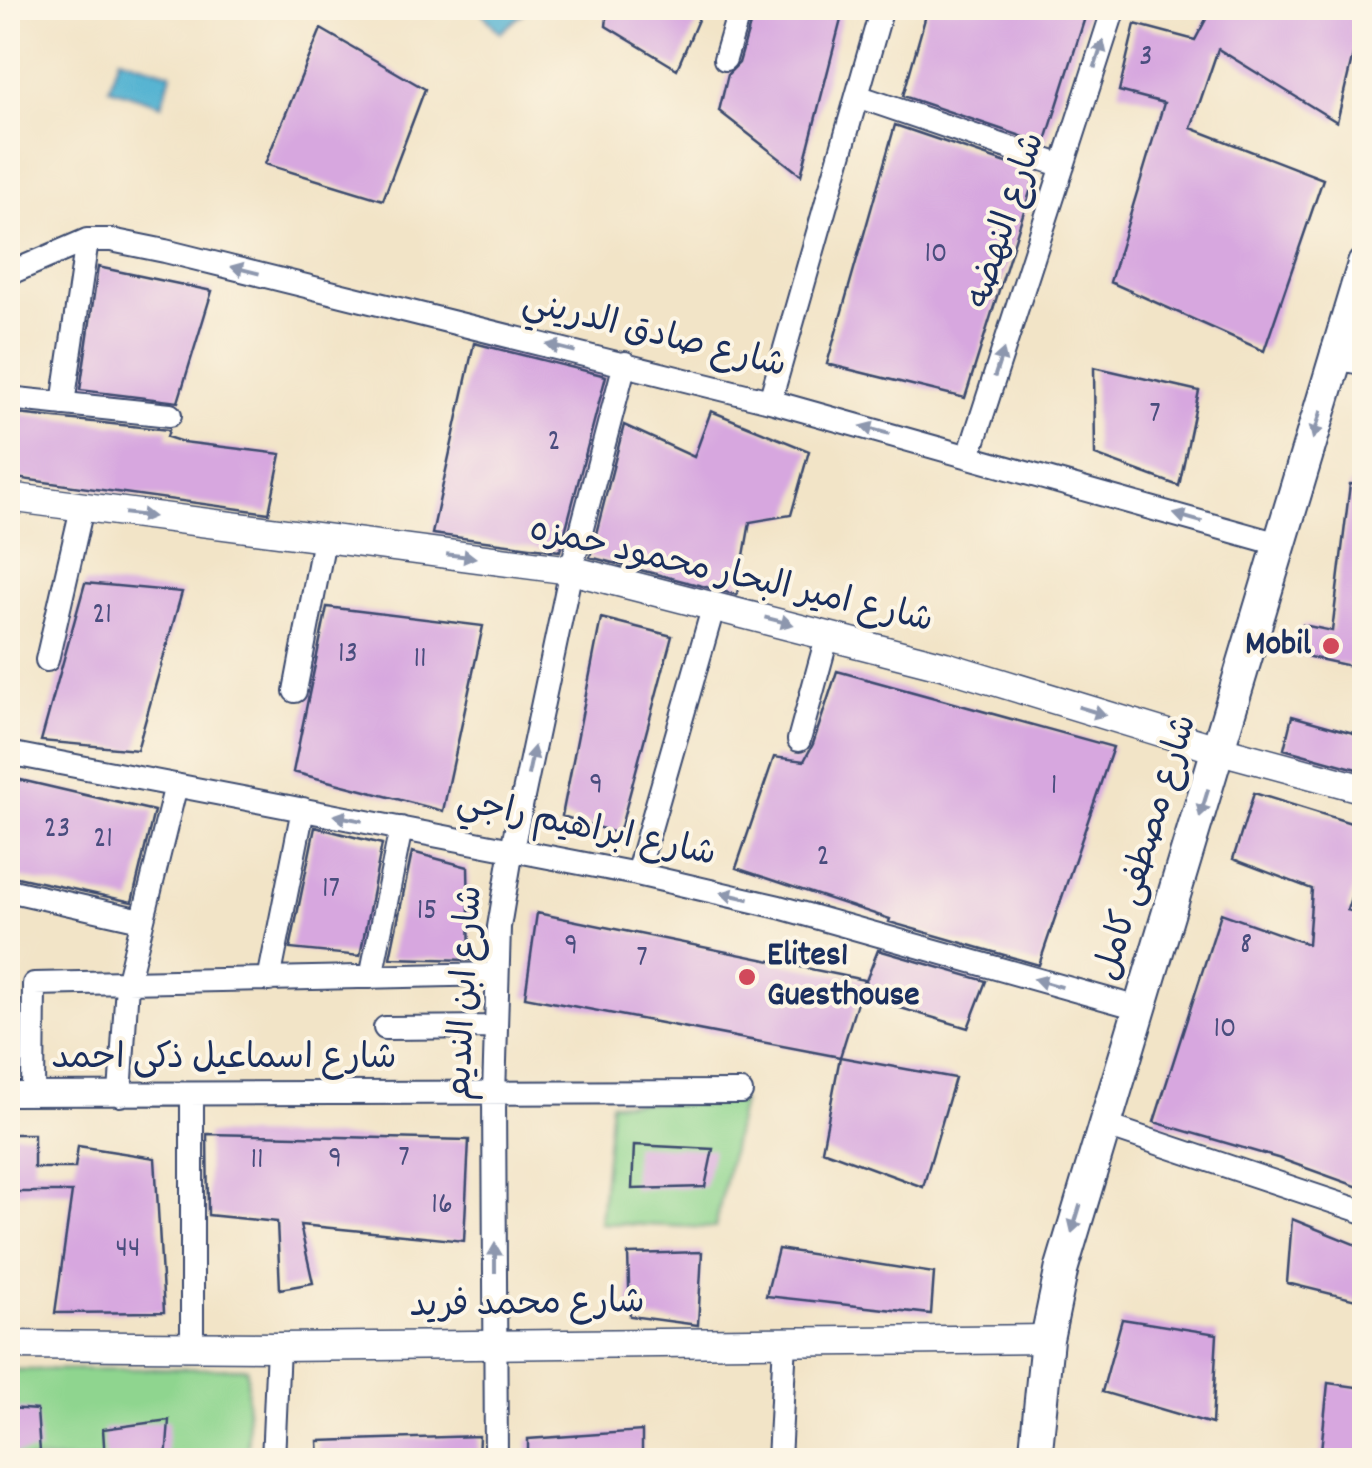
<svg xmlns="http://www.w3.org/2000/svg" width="1372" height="1468" viewBox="0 0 1372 1468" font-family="Dekko,'Playpen Sans Arabic',sans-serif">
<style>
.green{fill:#8fd58f;stroke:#558276;stroke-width:2.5}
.water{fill:#52b2d1;stroke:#367098;stroke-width:2.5}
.building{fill:#d7a7df}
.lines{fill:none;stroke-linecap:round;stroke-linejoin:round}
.minor-casing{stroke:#3b4a6e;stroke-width:26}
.tertiary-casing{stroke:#3b4a6e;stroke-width:31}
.secondary-casing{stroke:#3b4a6e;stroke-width:36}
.primary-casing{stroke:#3b4a6e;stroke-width:39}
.minor{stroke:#fff;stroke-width:22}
.tertiary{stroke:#fff;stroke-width:28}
.secondary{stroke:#fff;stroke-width:32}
.primary{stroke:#fff;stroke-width:35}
.oneway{fill:#8d97ae}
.poi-dot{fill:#d1495b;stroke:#fcf5e5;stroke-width:4}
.labels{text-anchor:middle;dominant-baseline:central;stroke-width:8;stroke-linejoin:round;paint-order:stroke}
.number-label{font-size:30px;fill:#4a4d7e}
.street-label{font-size:35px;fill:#1b2f5e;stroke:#fcf5e5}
.poi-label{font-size:35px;font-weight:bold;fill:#1b2f5e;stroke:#fcf5e5;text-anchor:end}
</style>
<rect width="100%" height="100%" fill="#fcf5e5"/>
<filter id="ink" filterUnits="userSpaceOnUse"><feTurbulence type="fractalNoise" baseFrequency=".01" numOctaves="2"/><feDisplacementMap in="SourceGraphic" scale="20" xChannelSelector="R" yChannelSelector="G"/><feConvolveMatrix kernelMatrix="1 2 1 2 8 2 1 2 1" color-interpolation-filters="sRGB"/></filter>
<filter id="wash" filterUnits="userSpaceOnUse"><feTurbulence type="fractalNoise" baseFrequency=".0048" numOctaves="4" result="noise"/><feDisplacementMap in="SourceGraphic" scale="40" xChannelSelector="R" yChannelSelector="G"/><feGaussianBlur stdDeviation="2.25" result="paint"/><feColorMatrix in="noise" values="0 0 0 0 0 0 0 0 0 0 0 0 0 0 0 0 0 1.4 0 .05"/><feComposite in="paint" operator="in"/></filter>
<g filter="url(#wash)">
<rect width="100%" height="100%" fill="#f2e4c7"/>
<path class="green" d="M742,1101L715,1228L600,1223L611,1103Z
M247,1368L248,1460H8V1370Z"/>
<path class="water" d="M478,8H529L500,33Z
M119,57L171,73L162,105L109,88Z"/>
<g id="blocks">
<path class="building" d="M608,8H703L677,69L606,26Z
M755,8H844L801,175L719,111L728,74L739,63Z
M928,8H1088L1045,144L903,96Z
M1212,8H1364L1337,122L1218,49L1191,128L1323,179L1264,351L1110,282L1164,103L1119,91L1135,24L1195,40Z
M321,29L425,89L383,200L265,164Z
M895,125L1036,173L965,398L827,364Z
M98,267L212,291L178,402L80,390Z
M474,343L606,376L560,551L432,534Z
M1094,367L1199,391L1179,486L1095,455Z
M711,411L809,451L791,515L750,522L737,595L590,557L624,425L694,457Z
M8,413L169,430L167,437L183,442L281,454L269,513L8,477Z
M1350,484L1364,485V669L1296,654L1303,625L1332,631Z
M85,583L182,592L137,750L41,741Z
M327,607L483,626L443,811L293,772Z
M601,618L672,636L619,834L562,816Z
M837,671L1113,747L1039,965L889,922L890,919L736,868L774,757L804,761L813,744Z
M1292,716L1364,736V771L1284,749Z
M8,777L154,811L132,902L8,875Z
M1254,793L1364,827V856L1347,910L1364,914V1189L1281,1159L1154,1122L1221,913L1308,944L1312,889L1233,859Z
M315,827L382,844L360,956L290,949Z
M412,852L468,867L470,960L390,958Z
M537,913L864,980L840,1057L525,997Z
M878,950L986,981L968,1028L860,996Z
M840,1057L955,1078L923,1187L822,1150Z
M8,1134H34V1168H75L78,1146L155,1158L164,1312L55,1313L72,1192H8Z
M207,1134L469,1140L464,1241L300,1225L313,1283L280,1289L277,1222L208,1215Z
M634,1145L713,1149L705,1187L632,1189Z
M1292,1219L1364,1248V1302L1287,1283Z
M778,1249L934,1273L931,1314L766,1296Z
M702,1252L698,1325L630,1316L628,1254Z
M1122,1319L1217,1334L1212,1424L1102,1392Z
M1328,1383L1364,1388V1460H1320Z
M8,1408L37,1410L40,1452L8,1454Z
M169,1420L166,1460H105L103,1429Z
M642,1431V1460H528V1439Z
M479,1436L478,1460H319L318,1441Z"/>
</g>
</g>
<g filter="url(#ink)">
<use href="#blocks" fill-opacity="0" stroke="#3b4a6e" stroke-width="2.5"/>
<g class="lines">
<g class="minor-casing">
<path id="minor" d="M725,59L740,8
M857,96L1063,166
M8,274L87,240H111L165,251L770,401L1282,545
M8,398L170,415
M770,401L882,8
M63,404L87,240
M969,456L1114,8
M47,660L82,508
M295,691L324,539
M799,740L828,634
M8,753L637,874L779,907L1142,1009
M637,874L714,605
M8,890L141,920
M371,977L401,828
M269,980L303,809
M385,1028L495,1027
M8,1094L741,1092
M33,1094L34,984L497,974
M120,1095L127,984L176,785
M1107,1126L1364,1212
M192,1345V1096
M273,1460L278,1347
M496,1460L494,1095L499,927L512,849L571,570L625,363
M779,1460L785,1341"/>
</g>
<g class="tertiary-casing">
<path id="tertiary" d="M8,497L571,570L945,666L1220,750L1364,789
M8,1345L278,1347L1047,1339"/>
</g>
<g class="secondary-casing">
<path id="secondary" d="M1035,1460L1047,1339L1062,1267L1364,264"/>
</g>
<g class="primary-casing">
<path id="primary" d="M1339,352L1364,357"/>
</g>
<use href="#minor" class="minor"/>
<use href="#tertiary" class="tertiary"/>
<use href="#secondary" class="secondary"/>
<use href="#primary" class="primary"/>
</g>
<defs><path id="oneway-solid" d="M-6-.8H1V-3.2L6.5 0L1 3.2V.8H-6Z" transform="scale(2.5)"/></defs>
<g class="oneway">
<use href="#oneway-solid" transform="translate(1099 54) rotate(-72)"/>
<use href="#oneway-solid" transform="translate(245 270) rotate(-166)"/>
<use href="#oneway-solid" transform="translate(561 348) rotate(-166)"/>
<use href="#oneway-solid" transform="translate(999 363) rotate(-72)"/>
<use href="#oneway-solid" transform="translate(1317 425) rotate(107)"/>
<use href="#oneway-solid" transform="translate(875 430) rotate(-165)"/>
<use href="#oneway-solid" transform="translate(139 515) rotate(7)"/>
<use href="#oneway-solid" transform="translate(1188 518) rotate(-164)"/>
<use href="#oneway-solid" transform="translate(461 556) rotate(7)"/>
<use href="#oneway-solid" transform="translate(779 621) rotate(14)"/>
<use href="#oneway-solid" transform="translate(1092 711) rotate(17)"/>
<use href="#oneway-solid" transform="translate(531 761) rotate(-78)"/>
<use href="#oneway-solid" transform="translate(1204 803) rotate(107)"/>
<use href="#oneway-solid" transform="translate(348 818) rotate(-169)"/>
<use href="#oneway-solid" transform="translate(735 896) rotate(-167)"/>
<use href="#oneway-solid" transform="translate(1048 983) rotate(-164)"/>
<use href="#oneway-solid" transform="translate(1076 1219) rotate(107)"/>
<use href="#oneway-solid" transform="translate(495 1258) rotate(-90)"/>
</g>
</g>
<g class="poi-dot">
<circle cx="1331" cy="646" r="10"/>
<circle cx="747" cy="977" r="10"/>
</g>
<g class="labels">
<g class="number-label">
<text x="1146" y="58">3</text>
<text x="936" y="255">10</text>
<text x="1155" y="415">7</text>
<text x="554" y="443">2</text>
<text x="102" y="616">21</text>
<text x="348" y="655">13</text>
<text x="420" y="660">11</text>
<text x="596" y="786">9</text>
<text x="1054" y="787">1</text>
<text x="57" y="830">23</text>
<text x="103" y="840">21</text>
<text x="823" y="858">2</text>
<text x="331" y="890">17</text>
<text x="427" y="912">15</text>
<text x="1246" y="946">8</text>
<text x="571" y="947">9</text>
<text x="642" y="959">7</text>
<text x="1225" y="1030">10</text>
<text x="404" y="1159">7</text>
<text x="335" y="1160">9</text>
<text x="257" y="1161">11</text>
<text x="442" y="1206">16</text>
<text x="128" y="1250">44</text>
</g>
<g class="street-label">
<text transform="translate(1008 221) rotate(-72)">شارع النهضه</text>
<text transform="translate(654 336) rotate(14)">شارع صادق الدريني</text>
<text transform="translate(731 577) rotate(13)">شارع امير البحار محمود حمزه</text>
<text transform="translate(586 830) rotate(12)">شارع ابراهيم راجي</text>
<text transform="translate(1148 848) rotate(-73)">شارع مصطفى كامل</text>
<text transform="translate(467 993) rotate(-87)">شارع ابن النديم</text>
<text x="224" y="1060">شارع اسماعيل ذكى احمد</text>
<text transform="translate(527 1306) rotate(-1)">شارع محمد فريد</text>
</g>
<g class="poi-label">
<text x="1311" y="646">Mobil</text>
<text x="767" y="957" text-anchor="start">Elites1<tspan x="767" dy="40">Guesthouse</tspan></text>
</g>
</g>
<rect width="1372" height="1468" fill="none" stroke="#fcf5e5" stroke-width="40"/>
</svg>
